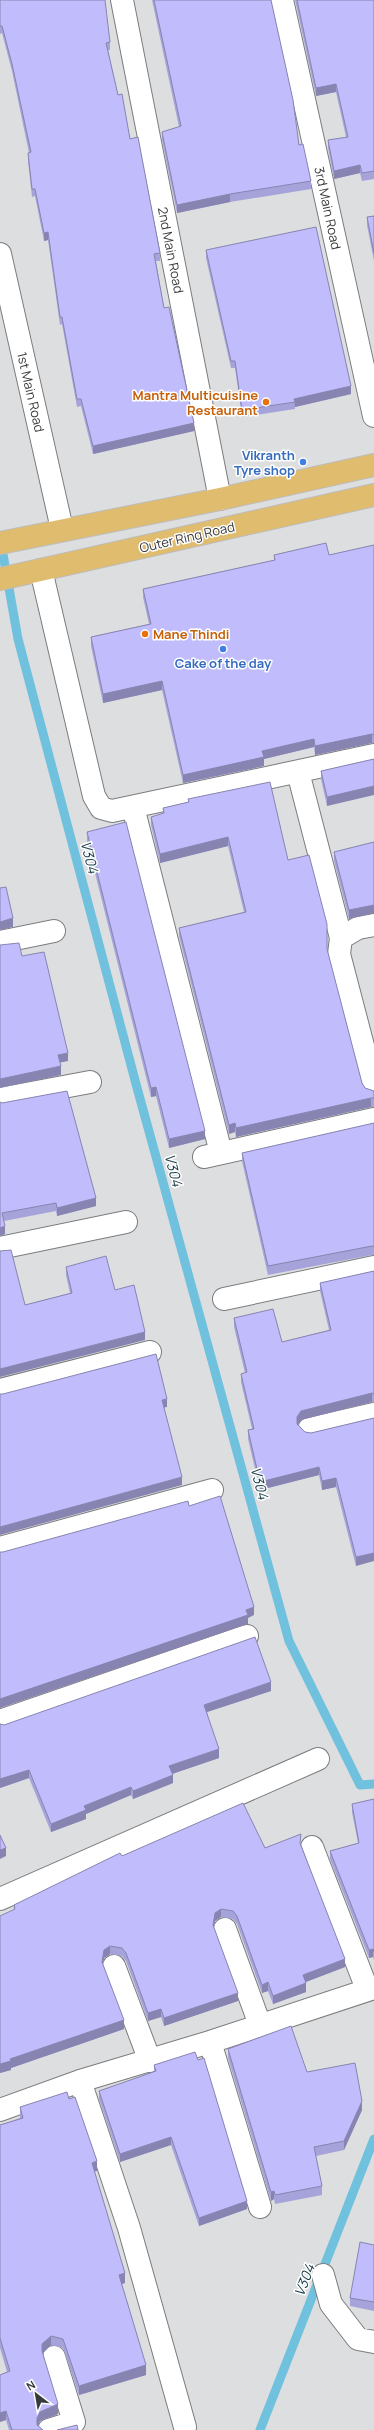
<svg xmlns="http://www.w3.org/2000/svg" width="374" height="2430" viewBox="0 0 374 2430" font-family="Manrope,sans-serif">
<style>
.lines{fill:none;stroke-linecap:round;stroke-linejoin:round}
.stream{stroke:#6fc1dd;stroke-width:9}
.minor-casing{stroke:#7b7c7e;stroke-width:24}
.trunk-casing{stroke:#bcbcbc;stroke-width:24}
.minor{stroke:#fff;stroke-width:22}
.trunk{stroke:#e0bc6e;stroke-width:22}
.wall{fill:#a6a3da}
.shaded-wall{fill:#8784b1}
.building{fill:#c1bdfd;stroke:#8784b1}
.food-dot{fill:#e8710a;stroke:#fff;stroke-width:1.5}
.shop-dot{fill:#3f7fe0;stroke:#fff;stroke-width:1.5}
.labels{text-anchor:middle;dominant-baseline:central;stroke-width:3;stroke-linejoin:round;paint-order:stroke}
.street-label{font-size:13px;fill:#393a3b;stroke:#fff}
.food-label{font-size:13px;font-weight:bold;fill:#c56008;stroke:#fff;text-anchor:end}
.shop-label{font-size:13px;font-weight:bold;fill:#366cbe;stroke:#fff;text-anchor:end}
.water-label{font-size:14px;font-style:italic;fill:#173d49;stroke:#fff}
</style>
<rect width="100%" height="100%" fill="#dddee0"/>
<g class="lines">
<path class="stream" d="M1,543L18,639L136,1084L289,1641L360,1785L374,1784
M260,2430L374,2139"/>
<g class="minor-casing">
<path id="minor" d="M122,0L220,499
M282,0L374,416
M0,254L62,529
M41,570L94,796L101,808L112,811L374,755
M298,772L341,938L339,954L374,1088
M133,807L221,1153
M341,938L358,928L374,925
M0,942L54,931
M0,1099L90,1082
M204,1157L374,1119
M0,1248L126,1222
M224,1299L374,1267
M0,1390L150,1352
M309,1429L374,1414
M0,1548L212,1490
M0,1721L247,1636
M312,1847L367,1989
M0,1899L318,1759
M225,1929L260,2025
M114,1966L150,2061
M210,2042L260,2207
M80,2081L129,2228L185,2427
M0,2110L80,2081L210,2042L374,1988
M323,2275L331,2304L358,2339L374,2342
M49,2430L74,2422L54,2357"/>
</g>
<g class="trunk-casing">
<path id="trunk" d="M0,543L220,499L374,465
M0,579L374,495"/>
</g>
<use href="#minor" class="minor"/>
<use href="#trunk" class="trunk"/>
</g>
<path class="wall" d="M0,0L110,42V50H108L118,95L160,253V261H156L164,308L194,431L93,454L81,406L77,407L62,324L60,325L48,240L44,241L35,196L32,197L28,161V153H29L12,71L2,33L0,34Z
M152,0H271L299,145L311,181V189L230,202L177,213L162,140V132L179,127Z
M295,0H374V179L362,181L360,173L334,179L328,148V140L346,137L336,92L316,96Z
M374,216V261L367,225V217Z
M206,250L351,394L295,407V409L242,417L235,368H231L206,258Z
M374,545V743H372L315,755L314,747L264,759V766L183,783L162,690L103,703L91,646V637L149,624L143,597V589L274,560V555H329Z
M374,759L327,806L321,779V771Z
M188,799L288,860L327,949L362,1083L365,1088L374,1091V1107H371L236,1137L235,1132L229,1134L179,936V928L244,912L228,846L160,863L151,825V817L163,814V808L188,802Z
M87,832L205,1139L169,1148L156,1096L151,1097L87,841Z
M374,842L349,919L334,861V852Z
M0,1102L96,1206L57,1216L56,1211L4,1221L5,1234L0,1236Z
M374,1123V1255H372L268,1275L242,1161V1153Z
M66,1267L115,1290L145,1340L25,1305L70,1293L66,1275Z
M374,1271V1403L372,1402L301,1420L298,1424L305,1432L311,1433L374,1418L356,1566L336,1487L322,1490L319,1475L260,1490L248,1439V1430L252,1429L241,1382V1374L245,1373L234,1327V1318L282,1342L329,1330L320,1291V1283Z
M271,1691L207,1712L219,1758L172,1774L173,1783L133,1799L131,1795L86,1814V1819L51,1832L29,1778L0,1788V1724L4,1725Z
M374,1799V1960L373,1957L369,1958L330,1859V1851L358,1843L352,1812V1804Z
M301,1844L345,1967L306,1982V1992L273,2004L268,1991L262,1993L237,1924L233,1919L221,1917L215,1921L214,1927L238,2001L164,2026L161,2017L148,2021L126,1961L122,1956L110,1954L104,1958L103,1964L124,2029L11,2068V2070L0,2073L14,1905L122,1856L265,1848Z
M228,2049L307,2072L362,2110L344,2150L316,2156L322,2186V2195L275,2204L274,2199L271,2201L228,2058Z
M154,2065L247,2209L199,2226L171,2145L120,2162L99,2099V2091L154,2072Z
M69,2099L97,2171H94L125,2283L121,2284L146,2375L79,2395L63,2348L51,2345L43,2353L58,2414L40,2421L38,2425L43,2430H9L6,2420L0,2422V2375L7,2372L0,2348V2125L20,2118V2107Z
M374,2245V2311L350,2306V2298Z"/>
<path class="shaded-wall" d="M336,84V92L316,96V88Z
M360,165V173L334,179V171Z
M230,194V202L177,213V205Z
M48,232V240L44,241V233Z
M351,386V394L295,407L294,399Z
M194,423V431L93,454V446Z
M162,681V690L103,703V694Z
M372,734V743L315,755V746Z
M314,739V747L264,759V766L183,783V775L262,751Z
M374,786V795L327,806V797Z
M228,837V846L160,863V854Z
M374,905V913L349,919V910Z
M13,918V927L0,930V922Z
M68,1053V1061L58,1063V1055Z
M61,1066V1075L0,1088V1079Z
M156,1087V1096L151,1097V1088Z
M371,1098V1107L236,1137V1128Z
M235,1123V1132L229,1134V1125Z
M205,1131V1139L169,1148V1139Z
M96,1198V1206L57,1216V1208Z
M5,1226V1234L0,1236V1228Z
M145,1332V1340L0,1377V1369Z
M372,1393V1402L301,1420L297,1426V1417L301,1411Z
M167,1399V1407L162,1408V1400Z
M319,1467V1475L260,1490V1482Z
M182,1477V1485L0,1535V1527Z
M336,1478V1487L322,1490V1481Z
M374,1553V1561L356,1566V1557Z
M254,1607V1615L248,1618V1624L0,1708V1699Z
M271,1682V1691L204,1713V1705Z
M219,1749V1758L169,1775V1766Z
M29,1770V1778L0,1788V1779Z
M173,1775V1783L133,1799V1791Z
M131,1787V1795L86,1814V1819L51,1832V1824L84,1806Z
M6,1848V1856L0,1859V1850Z
M221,1909V1917L215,1921L213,1933V1925L215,1913Z
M110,1946V1954L104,1958L102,1970V1962L104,1950Z
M373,1949V1957L369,1958V1950Z
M345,1959V1967L303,1983V1975Z
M268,1982V1991L262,1993V1985Z
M306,1983V1992L273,2004V1996Z
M238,1993V2001L164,2026V2018Z
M161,2009V2017L148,2021V2013Z
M124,2020V2029L11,2068V2070L0,2073V2064L10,2059Z
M362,2101V2110L344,2150V2141Z
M171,2137V2145L120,2162V2154Z
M97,2161V2171L92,2172V2163Z
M274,2191V2199L271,2201V2192Z
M247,2201V2209L199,2226V2218Z
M125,2273V2283L119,2285V2275Z
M51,2336V2345L42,2354V2344Z
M146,2365V2375L79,2395V2386Z
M58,2404V2414L40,2421L37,2428V2418L40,2412Z
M6,2411V2420L0,2422V2413Z"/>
<path class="building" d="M0,0H105L110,42L106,43L118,95L122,94L130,139L138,137L160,253L154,254L164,308L169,307L194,423L93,446L81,399H77L62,317H60L48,232L44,233L35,189H32L28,153L31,152L12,64L2,26H0Z
M154,0H271L293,100L299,145L303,144L311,181L230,194L177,205L162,132L181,126Z
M297,0H374V171L362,173L360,165L334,171L328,140L348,137L336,84L316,88Z
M374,216V253L367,217Z
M316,227L351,386L294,399L295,402L242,410L235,361H231L206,250Z
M326,543L329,555L374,545V735L372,734L315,746L314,739L262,751L264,757L183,775L162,681L103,694L91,637L151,624L143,589L275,560L274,555Z
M374,759V786L327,797L321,771Z
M270,782L288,860L309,855L327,924V949L362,1083L365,1088L374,1091V1098H371L236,1128L235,1123L229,1125L179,928L246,912L228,837L160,854L151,817L164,813L163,808L189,802L188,799Z
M126,822L205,1131L169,1139L156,1087L151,1088L87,832Z
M374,842V905L349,910L334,852Z
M6,887L13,918L0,922V888Z
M19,943L22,956L44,952L68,1053L58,1055L61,1066L0,1079V945Z
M67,1091L96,1198L57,1208L56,1203L2,1213L5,1226L0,1228V1102L2,1103Z
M374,1123V1247L372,1246L268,1266L242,1153Z
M11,1250L25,1305L72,1293L66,1267L106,1256L115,1290L134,1285L145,1332L0,1369V1251Z
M374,1271V1394L372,1393L301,1411L297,1417V1424L305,1432L311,1433L374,1418V1553L356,1557L336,1478L322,1481L319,1467L260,1482L248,1430L254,1429L241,1374L247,1372L234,1318L273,1309L282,1342L331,1330L320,1283Z
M156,1354L167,1399L162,1400L182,1477L0,1527V1394H3Z
M220,1496L254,1607L246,1610L248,1615L0,1699V1552H3L188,1501L189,1506Z
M255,1637L271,1682L204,1705L219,1749L169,1766L173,1775L133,1791L131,1787L84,1806L86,1810L51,1824L29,1770L0,1779V1724L4,1725Z
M374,1799V1952L373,1949L369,1950L330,1851L359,1843L352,1804Z
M243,1803L265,1848L301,1834L300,1843L345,1959L303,1975L306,1983L273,1996L268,1982L262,1985L237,1916L233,1911L221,1909L215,1913L213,1925L238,1993L164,2018L161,2009L148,2013L126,1953L122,1948L110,1946L104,1950L102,1962L124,2020L10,2059L11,2061L0,2064V1916L15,1909L14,1905L120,1853L122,1856Z
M0,1835L6,1848L0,1850Z
M291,2026L307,2072L355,2063L362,2101L344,2141L314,2147L322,2186L275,2195L274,2191L271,2192L228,2049Z
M195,2052L198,2060L204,2058L247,2201L199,2218L171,2137L120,2154L99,2091L156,2071L154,2065Z
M67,2092L69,2099L75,2097L97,2161L92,2163L125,2273L119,2275L146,2365L79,2386L63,2339L51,2336L42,2344V2351L58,2404L40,2412L37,2418V2425L43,2430H12L6,2411L0,2413V2375L10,2371L0,2338V2125L23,2118L20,2107Z
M360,2242L374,2245V2302L350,2298Z
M77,2425L78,2430H57Z"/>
<g class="food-dot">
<circle cx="266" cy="402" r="4"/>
<circle cx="145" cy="634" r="4"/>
</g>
<g class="shop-dot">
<circle cx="303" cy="462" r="4"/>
<circle cx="223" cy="649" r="4"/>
</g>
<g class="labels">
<g class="street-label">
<text transform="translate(328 208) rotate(78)">3rd Main Road</text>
<text transform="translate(171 250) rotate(79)">2nd Main Road</text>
<text transform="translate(31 392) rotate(77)">1st Main Road</text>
<text transform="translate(187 537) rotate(-13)">Outer Ring Road</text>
</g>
<g class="food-label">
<text x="258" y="395">Mantra Multicuisine<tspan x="258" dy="15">Restaurant</tspan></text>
<text x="153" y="634" text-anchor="start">Mane Thindi</text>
</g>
<g class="shop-label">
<text x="295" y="455">Vikranth<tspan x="295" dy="15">Tyre shop</tspan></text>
<text x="223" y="663" text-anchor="middle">Cake of the day</text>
</g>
<g class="water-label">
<text transform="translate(90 857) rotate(75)">V304</text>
<text transform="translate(174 1170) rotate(75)">V304</text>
<text transform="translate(260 1483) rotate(75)">V304</text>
<text transform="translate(304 2280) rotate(-69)">V304</text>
</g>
</g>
<g transform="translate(36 2394) rotate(329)" stroke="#ffffff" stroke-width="3" paint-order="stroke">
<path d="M0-3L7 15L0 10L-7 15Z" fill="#393a3b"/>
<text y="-6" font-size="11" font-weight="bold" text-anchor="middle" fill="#393a3b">N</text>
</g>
</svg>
